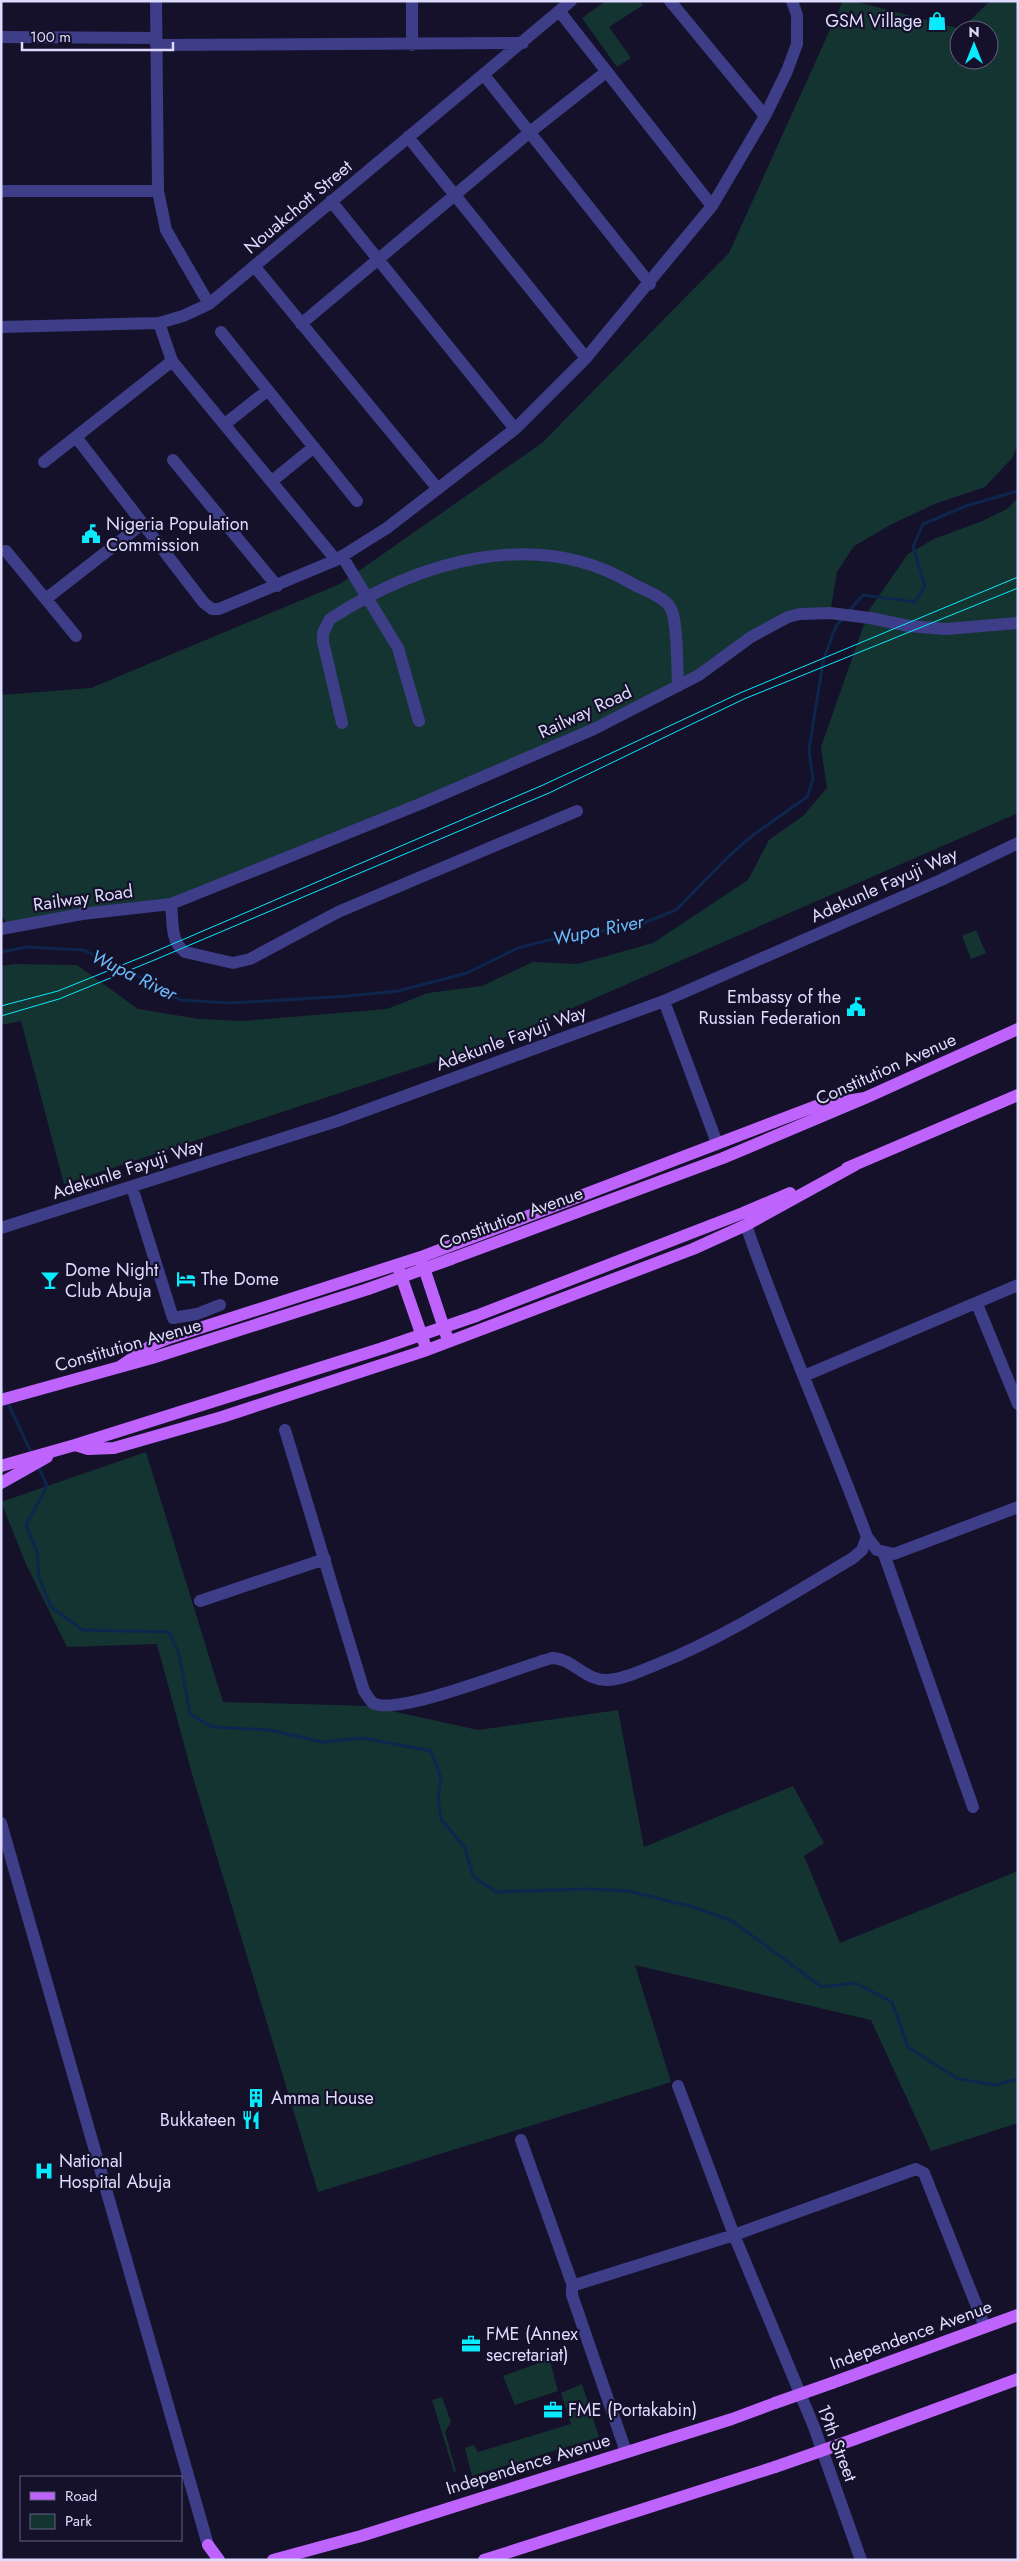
<svg xmlns="http://www.w3.org/2000/svg" width="1019" height="2561" viewBox="0 0 1019 2561" font-family="Jost,sans-serif">
<style>
.green{fill:#143432;fill-rule:evenodd}
.lines{fill:none;stroke-linecap:round;stroke-linejoin:round}
.stream{stroke:#0e264d;stroke-width:3}
.minor{stroke:#3e3d88;stroke-width:12}
.major{stroke:#bf63fd;stroke-width:12}
.tram{stroke:#09eafc;stroke-width:1}
.major-bridge{stroke:#bf63fd;stroke-width:12}
.labels{text-anchor:middle;dominant-baseline:central;stroke-width:4.5;stroke-linejoin:round;paint-order:stroke}
.poi-label{font-size:18px;fill:#dedbff;stroke:#15112a;text-anchor:start}
.street-label{font-size:18px;fill:#dedbff;stroke:#15112a}
.water-label{font-size:19px;font-style:italic;fill:#6abdfd;stroke:#15112a}
</style>
<rect width="100%" height="100%" fill="#15112a"/>
<path class="green" d="M606,1H640L643,5L609,27L631,58L617,67L582,18Z
M843,1H854L961,29L990,1H1018V443L1013,457L985,487L937,503L892,524L854,546L837,572L830,613L800,614L594,729L171,904L9,927L1,915V695L91,688L340,584L542,443L729,253ZM959,30H989V60H959Z
M1018,498V813L497,1041L64,1184L21,1021L1,1025V966L16,964L77,965L138,1009L199,1019L243,1021L387,1009L428,993L482,986L533,962L578,964L653,943L748,880L769,840L803,816L827,788L821,747L869,610L908,554L934,539L982,521L1007,509Z
M976,930L986,953L971,959L962,936Z
M146,1452L223,1702L369,1706L478,1730L618,1710L644,1847L793,1786L824,1843L804,1856L840,1943L1018,1871V2123L931,2151L871,2020L635,1965L671,2082L318,2192L192,1774L157,1644L67,1647L26,1564L1,1502Z
M548,2354L558,2391L515,2405L503,2376L542,2362V2355Z
M582,2384L599,2437L472,2476L465,2448L474,2445L478,2452L571,2424L561,2393Z
M442,2397L451,2422L445,2432L456,2471L454,2472L432,2400Z"/>
<g class="lines">
<path class="stream" d="M849,611L863,595L915,602L925,586L913,547L923,524L966,506L1018,491
M1,952L28,947L83,950L126,969L180,1000L231,1003L349,996L398,991L467,973L518,948L557,938L636,926L676,910L728,857L753,835L807,797L813,780L809,750L823,661L836,626L843,618
M1,1388L4,1395
M7,1401L32,1454
M38,1466L47,1486L26,1525L37,1552L39,1577L51,1607L83,1630L169,1632L179,1654L190,1714L212,1727L270,1730L322,1742L363,1738L431,1751L441,1778L438,1797L441,1819L465,1848L473,1876L496,1892L587,1889L629,1891L693,1907L732,1921L822,1987L855,1983L892,2002L908,2047L958,2079L995,2085L1018,2079"/>
<path class="minor" d="M156,1L158,191
M412,1V45
M670,1L765,116
M560,12L712,206
M1,37L156,38
M156,45L523,43
M484,75L650,284
M408,137L586,358
M1,191H158L166,230L209,304
M331,201L515,429
M255,267L438,489
M159,323L172,361L336,560
M301,324L530,132L606,72
M1,327L159,323L183,316L209,304L571,1
M221,332L357,501
M225,424L268,390
M76,437L204,603L212,609H219L336,560L387,528L515,429L586,358L712,206L765,116L787,71L797,44V15L792,1
M173,460L277,586
M44,462L172,361
M272,481L314,447
M6,551L76,636
M342,556L398,648L419,721
M47,598L142,524
M342,723L323,642V633L330,619C418,562 535,526 631,583C643,590 663,596 670,607C678,619 677,669 678,686
M171,904C173,920 170,942 185,952L233,963L250,959L338,912L577,811
M1,929L82,914L171,904L420,804L594,729L699,675L751,637L788,617L800,614L830,613L870,618L909,626L946,629L1018,623
M664,1001L717,1143
M132,1187L173,1318L197,1314L220,1305
M746,1225C782,1331 829,1433 867,1537L877,1550L894,1554L1018,1507
M1,1228L337,1121L664,1001L941,880L1018,843
M977,1304L1018,1404
M804,1376L1018,1285
M285,1430L364,1691C367,1695 369,1700 373,1703C397,1717 521,1666 552,1658C572,1658 587,1682 608,1680C625,1679 643,1670 658,1664C727,1636 789,1596 853,1558L862,1550L867,1537
M884,1554L973,1807
M200,1601L325,1559
M1,1823L208,2545
M678,2086L734,2235L814,2427L861,2560
M521,2140L573,2286
M626,2452L572,2295V2288L575,2285L734,2235L916,2169L924,2173L985,2327"/>
<path class="major" d="M847,1168L1018,1095
M421,1259L447,1337
M451,1259L723,1158L865,1098L1018,1029
M398,1267L425,1345
M476,1316L743,1213L790,1193
M121,1366L152,1345L169,1338L421,1257L816,1106L865,1098
M1,1400L152,1358L368,1289
M75,1445L88,1449L114,1448L222,1417L427,1350L693,1249L746,1225L855,1165
M1,1466L75,1445L383,1348
M1,1483L47,1457
M832,2383L1018,2315
M855,2439L1018,2379
M208,2545L219,2560
M273,2560L361,2536L732,2419L775,2403
M484,2560L775,2467"/>
<path class="tram" d="M1,1006L58,991L147,955L543,785L740,693L1018,577
M1,1016L59,999L152,961L549,793L744,699L1018,588"/>
<path class="major-bridge" d="M368,1289L451,1259
M383,1348L476,1316
M775,2403L832,2383
M775,2467L855,2439"/>
</g>
<defs>
<g id="shop-bare" transform="scale(1.5)"><path d="M-5-2.5h2.3a2.7 3.5 0 0 1 5.4 0H5L5.5 6h-11ZM-1.5-2.5h3a1.5 2.3 0 0 0-3 0Z" fill="#09eafc" stroke="#15112a" stroke-width="2.5" paint-order="stroke"/></g>
<g id="civic-bare" transform="scale(1.5)"><path d="M-.6-6.5H3V-4.5H.6V-3L4-1V1h2V6H-6V1h2V-1L-.6-3ZM-1.2 2.5V6h2.4V2.5Z" fill="#09eafc" stroke="#15112a" stroke-width="2.5" paint-order="stroke"/></g>
<g id="hotel-bare" transform="scale(1.5)"><path d="M-6-4.5h1.5V1H6V5H4.5V3h-9V5H-6ZM-4 0a1.8 1.8 0 1 1 3.6 0ZM.5 0V-2.5h3Q6-2.5 6 0Z" fill="#09eafc" stroke="#15112a" stroke-width="2.5" paint-order="stroke"/></g>
<g id="bar-bare" transform="scale(1.5)"><path d="M-6-5H6L.8 .8V4.5H3.5V6h-7V4.5H-.8V.8Z" fill="#09eafc" stroke="#15112a" stroke-width="2.5" paint-order="stroke"/></g>
<g id="building-bare" transform="scale(1.5)"><path d="M-4-6H4V6H1V3H-1V6H-4ZM-2.5-4.3h1.7v1.8h-1.7ZM.8-4.3h1.7v1.8H.8ZM-2.5-1h1.7V.8h-1.7ZM.8-1h1.7V.8H.8Z" fill="#09eafc" stroke="#15112a" stroke-width="2.5" paint-order="stroke"/></g>
<g id="restaurant-bare" transform="scale(1.5)"><path d="M-5-6h1v4h1v-4h1v4h1v-4h1v5L-1.5 .5V6h-2V.5L-5-1ZM5-6V6H3V1.5H1.5Q1.5-4 5-6Z" fill="#09eafc" stroke="#15112a" stroke-width="2.5" paint-order="stroke"/></g>
<g id="hospital-bare" transform="scale(1.5)"><path d="M-5-5h3v3.5h4V-5h3V5h-3V1.5h-4V5h-3Z" fill="#09eafc" stroke="#15112a" stroke-width="2.5" paint-order="stroke"/></g>
<g id="office-bare" transform="scale(1.5)"><path d="M-6-3h4V-5.5h4V-3h4V5H-6ZM-1-4.5V-3h2v-1.5ZM-6 0V1H6V0Z" fill="#09eafc" stroke="#15112a" stroke-width="2.5" paint-order="stroke"/></g>
</defs>
<g fill-rule="evenodd">
<use href="#shop-bare" x="937" y="21"/>
<use href="#civic-bare" x="91" y="534"/>
<use href="#civic-bare" x="856" y="1007"/>
<use href="#hotel-bare" x="186" y="1279"/>
<use href="#bar-bare" x="50" y="1280"/>
<use href="#building-bare" x="256" y="2098"/>
<use href="#restaurant-bare" x="251" y="2120"/>
<use href="#hospital-bare" x="44" y="2171"/>
<use href="#office-bare" x="471" y="2344"/>
<use href="#office-bare" x="553" y="2410"/>
</g>
<g class="labels">
<g class="poi-label">
<text x="922" y="21" text-anchor="end">GSM Village</text>
<text x="106" y="524">Nigeria Population<tspan x="106" dy="21">Commission</tspan></text>
<text x="841" y="997" text-anchor="end">Embassy of the<tspan x="841" dy="21">Russian Federation</tspan></text>
<text x="65" y="1270">Dome Night<tspan x="65" dy="21">Club Abuja</tspan></text>
<text x="201" y="1279">The Dome</text>
<text x="271" y="2098">Amma House</text>
<text x="236" y="2120" text-anchor="end">Bukkateen</text>
<text x="59" y="2161">National<tspan x="59" dy="21">Hospital Abuja</tspan></text>
<text x="486" y="2334">FME (Annex<tspan x="486" dy="21">secretariat)</tspan></text>
<text x="568" y="2410">FME (Portakabin)</text>
</g>
<g class="street-label">
<text transform="translate(298 207) rotate(-40)">Nouakchott Street</text>
<text transform="translate(585 712) rotate(-25)">Railway Road</text>
<text transform="translate(884 885) rotate(-24)">Adekunle Fayuji Way</text>
<text transform="translate(83 898) rotate(-8)">Railway Road</text>
<text transform="translate(511 1038) rotate(-20)">Adekunle Fayuji Way</text>
<text transform="translate(886 1069) rotate(-24)">Constitution Avenue</text>
<text transform="translate(128 1169) rotate(-18)">Adekunle Fayuji Way</text>
<text transform="translate(511 1218) rotate(-20)">Constitution Avenue</text>
<text transform="translate(128 1345) rotate(-16)">Constitution Avenue</text>
<text transform="translate(911 2335) rotate(-20)">Independence Avenue</text>
<text transform="translate(837 2443) rotate(69)">19th Street</text>
<text transform="translate(528 2464) rotate(-17)">Independence Avenue</text>
</g>
<g class="water-label">
<text transform="translate(598 930) rotate(-11)">Wupa River</text>
<text transform="translate(134 975) rotate(26)">Wupa River</text>
</g>
</g>
<rect width="1019" height="2561" fill="none" stroke="#dedbff" stroke-width="5"/>
<rect x="20" y="2476" width="162" height="65" fill="#15112a" stroke="#65627f"/>
<rect x="30" y="2492" width="25" height="8" fill="#bf63fd" stroke="#65627f"/>
<text x="65" y="2501" font-size="15" fill="#dedbff">Road</text>
<rect x="30" y="2514" width="25" height="15" fill="#143432" stroke="#65627f"/>
<text x="65" y="2526" font-size="15" fill="#dedbff">Park</text>
<g transform="translate(974 45)"><circle r="24" fill="#15112a" stroke="#65627f"/>
<path d="M0-4L9 19L0 12L-9 19Z" fill="#09eafc"/>
<text y="-8" font-size="14" font-weight="bold" text-anchor="middle" fill="#dedbff">N</text>
</g>
<path d="M22 42v8h151v-8" fill="none" stroke="#dedbff" stroke-width="2.5"/>
<text x="30" y="42" font-size="15" fill="#dedbff" stroke="#15112a" stroke-width="4" paint-order="stroke">100 m</text>
</svg>
